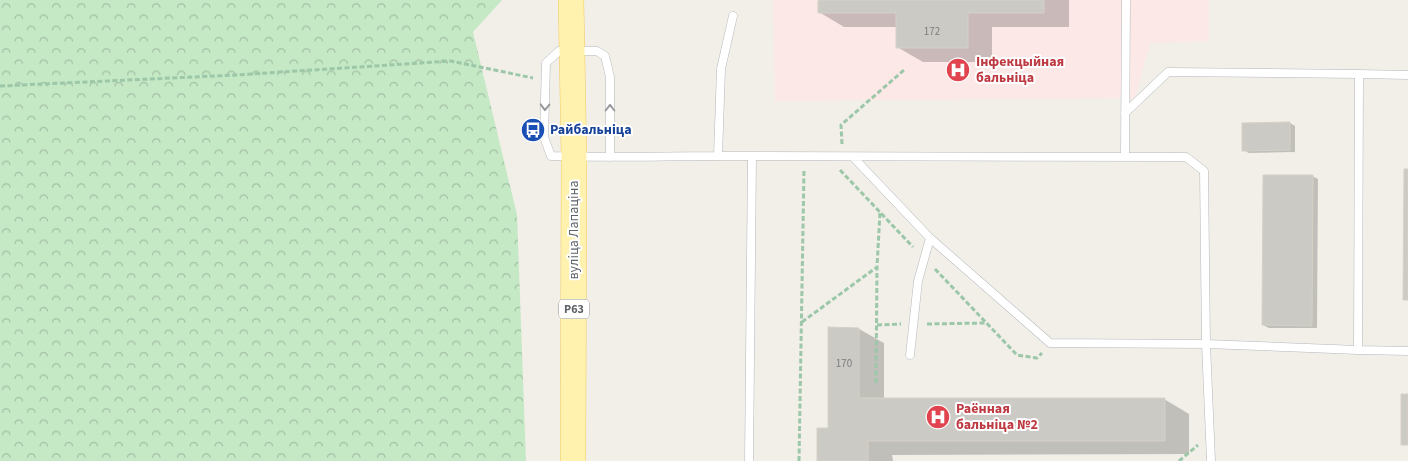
<svg xmlns="http://www.w3.org/2000/svg" width="1408" height="461" viewBox="0 0 1408 461" font-family="'Source Sans 3',sans-serif">
<style>
.medical{fill:#fce8e6}
.forest{fill:url(#forest-crowns)}
.shadow{fill:#0003}
.building{fill:#cccac5;stroke:#d6d1c6}
.lines{fill:none;stroke-linecap:round;stroke-linejoin:round}
.lane-casing{stroke:#b5b8bc;stroke-width:9}
.primary-casing{stroke:#f2c960;stroke-width:26}
.path{stroke:#9cc7a9;stroke-width:3;stroke-dasharray:5 2.5;stroke-linecap:butt}
.lane{stroke:#fff;stroke-width:8}
.primary{stroke:#fff2af;stroke-width:25}
.oneway{stroke:#979a9d}
.labels{text-anchor:middle;dominant-baseline:central;stroke-width:4;stroke-linejoin:round;paint-order:stroke}
.number-label{font-size:11px;fill:#7a7d7f}
.shield{fill:#fff;stroke:#8f9295;stroke-width:1}
.shield-label{font-size:12px;font-weight:bold;fill:#5f6368}
.health-label{font-size:14px;font-weight:bold;fill:#be3a42;stroke:#fff;text-anchor:start}
.transit-label{font-size:14px;font-weight:bold;fill:#164399;stroke:#fff;text-anchor:start}
.street-label{font-size:14px;fill:#5f6368;stroke:#fff}
</style>
<defs>
<pattern id="forest-crowns" width="20" height="18" patternUnits="userSpaceOnUse" patternTransform="scale(1.25)"><rect width="20" height="18" fill="#c5e8c5"/><path d="M2 6a3 3 0 1 1 6 0M12 15a3 3 0 1 1 6 0" fill="none" stroke="#a3c0a4"/></pattern>
</defs>
<rect width="100%" height="100%" fill="#f1efe8"/>
<path class="medical" d="M773,0H1209V41L1150,43L1135,98L775,101Z"/>
<path class="forest" d="M0,0H502L473,32L517,215L526,461H0Z"/>
<path class="shadow" d="M819,0H1069V27H992V62H923L897,47V27H844L819,12Z
M1290,123L1295,126V152L1249,153L1243,150Z
M1312,176L1318,179L1317,328H1269L1263,325Z
M830,329H859L884,343V399H1164L1189,414V454L892,455L893,461H818L829,429Z"/>
<path class="building" d="M818,0H1044V13H968V48H896V13H818Z
M1290,122V150L1242,151V123Z
M1404,169H1408V300H1403Z
M1263,175H1313L1312,326L1262,325Z
M828,327L859,328V398H1165V441H868V461H817V428H828Z
M1401,394H1408V445H1401Z"/>
<g class="lines">
<g class="lane-casing">
<path id="lane" d="M1359,74L1408,75
M1125,113L1168,72L1359,74L1358,350L1206,344L1211,461
M718,156L721,69L733,16
M610,157V77L605,56L597,51H559L546,63L544,137L551,156C608,158 664,156 721,156C876,157 1031,157 1186,157L1204,171L1206,344L1050,343L930,238L853,157
M1125,157L1126,0
M1358,350L1408,351
M910,355L918,281L930,238
M749,461L752,157"/>
</g>
<g class="primary-casing">
<path id="primary" d="M571,0L574,157L573,461"/>
</g>
<path class="path" d="M0,86L236,75L451,61L533,78
M842,144L841,125L904,70
M840,170L913,247
M935,269L1017,355L1037,358L1042,353
M802,322L877,267
M927,324L986,323
M877,325L901,324
M876,383L877,267L880,212
M799,461L804,170
M1179,461L1198,445"/>
<use href="#lane" class="lane"/>
<use href="#primary" class="primary"/>
</g>
<defs><path id="oneway-chevron" d="M-2-3.5L2.5 0L-2 3.5" fill="none" stroke-width="1.6" stroke-linecap="round" stroke-linejoin="round" transform="scale(1.25)"/></defs>
<g class="oneway">
<use href="#oneway-chevron" transform="translate(545 107) rotate(91)"/>
<use href="#oneway-chevron" transform="translate(610 108) rotate(-90)"/>
</g>
<defs>
<g id="hospital-disc" transform="scale(1.25)"><circle r="9.5" fill="#e0444e" stroke="#fff"/><path d="M-5-5h3v3.5h4V-5h3V5h-3V1.5h-4V5h-3Z" fill="#fff"/></g>
<g id="bus-disc" transform="scale(1.25)"><circle r="9.5" fill="#1a4fb4" stroke="#fff"/><path d="M-5-6H5V4H4V6H2V4H-2V6H-4V4H-5ZM-3.5-4V0h7V-4ZM-3.5 1.2v1.5H-2V1.2ZM2 1.2v1.5H3.5V1.2Z" fill="#fff"/></g>
</defs>
<g fill-rule="evenodd">
<use href="#hospital-disc" x="958" y="70"/>
<use href="#bus-disc" x="533" y="130"/>
<use href="#hospital-disc" x="938" y="417"/>
</g>
<g class="labels">
<g class="number-label">
<text x="932" y="31">172</text>
<text x="844" y="363">170</text>
</g>
<rect class="shield" x="559" y="299.5" width="30" height="19" rx="4"/>
<g class="shield-label">
<text x="574" y="309">Р63</text>
</g>
<g class="health-label">
<text x="976" y="62">Інфекцыйная<tspan x="976" dy="16">бальніца</tspan></text>
<text x="956" y="409">Раённая<tspan x="956" dy="16">бальніца №2</tspan></text>
</g>
<g class="transit-label">
<text x="550" y="130">Райбальніца</text>
</g>
<g class="street-label">
<text transform="translate(574 230) rotate(-90)">вуліца Лапаціна</text>
</g>
</g>
</svg>
